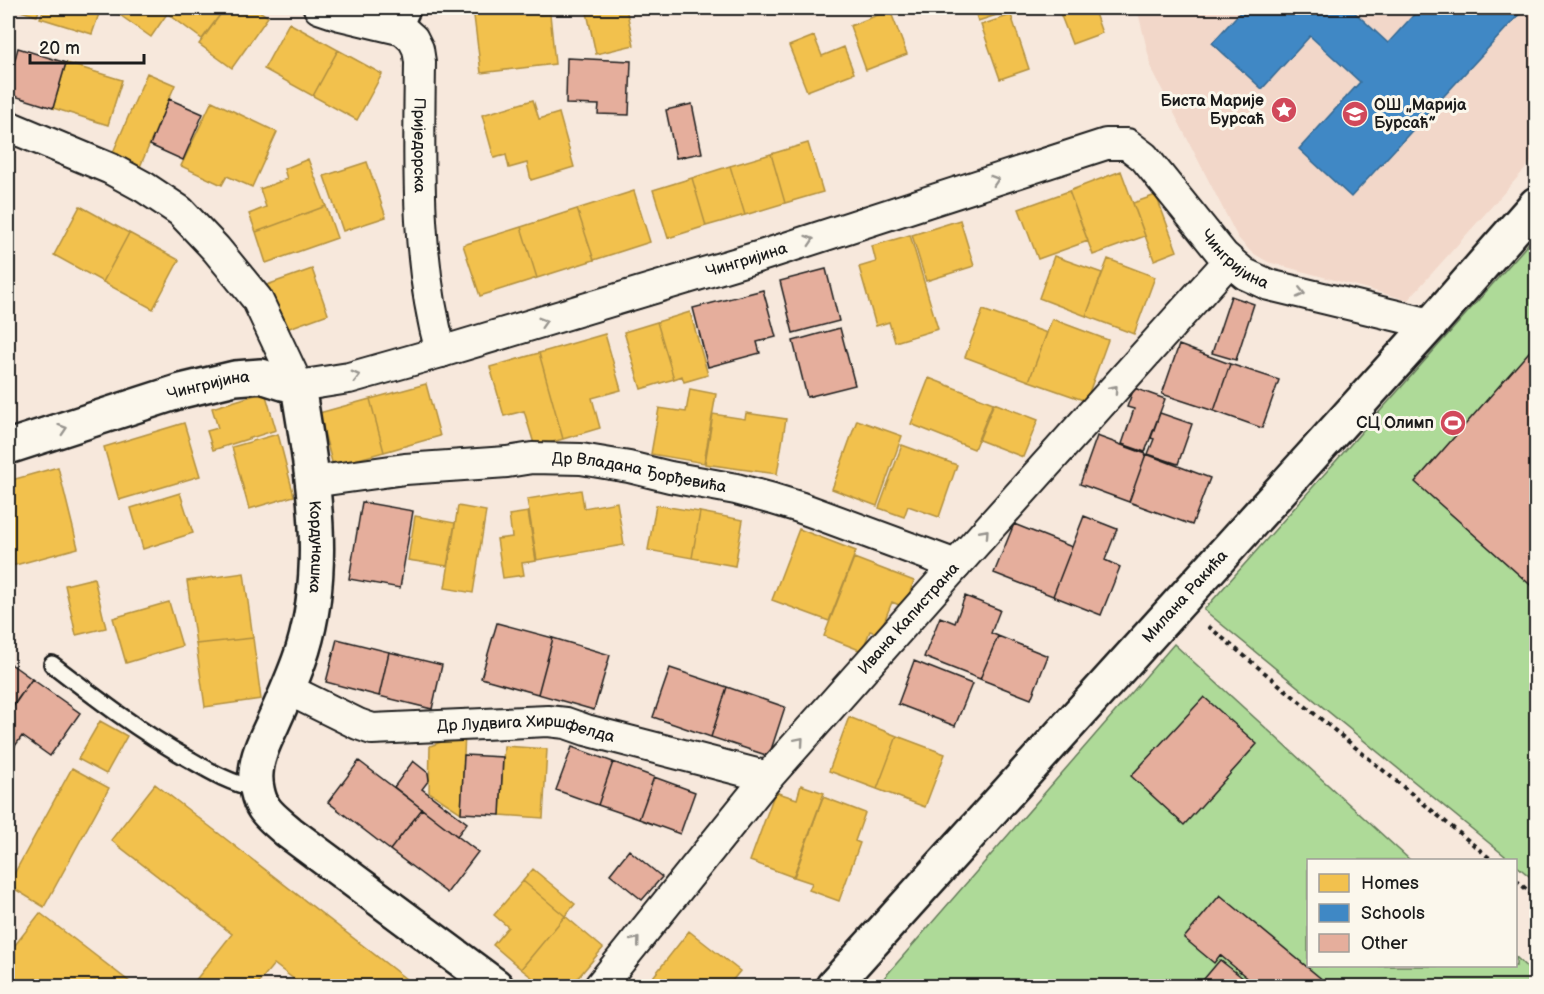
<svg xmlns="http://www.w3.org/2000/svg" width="1544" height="994" viewBox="0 0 1544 994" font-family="'Balsamiq Sans',sans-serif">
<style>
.built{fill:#f2d7c9}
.green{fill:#aeda98;stroke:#657b5a;stroke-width:1.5}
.homes{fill:#f2c14e;stroke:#b2903f;stroke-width:1.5}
.schools{fill:#3f88c5;stroke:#346892;stroke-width:1.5}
.building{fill:#e5ae9c;stroke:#1c1c1c;stroke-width:1.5}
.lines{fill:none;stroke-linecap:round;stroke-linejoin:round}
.service-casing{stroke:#1c1c1c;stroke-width:20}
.minor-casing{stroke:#1c1c1c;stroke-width:34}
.tertiary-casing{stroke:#1c1c1c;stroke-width:38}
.path{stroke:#1c1c1c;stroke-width:4;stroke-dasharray:4.5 4.5;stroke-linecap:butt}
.service{stroke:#fbf7ec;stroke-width:15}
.minor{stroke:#fbf7ec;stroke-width:30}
.tertiary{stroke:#fbf7ec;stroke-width:33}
.oneway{stroke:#97948e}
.labels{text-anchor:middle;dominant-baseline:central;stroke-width:6;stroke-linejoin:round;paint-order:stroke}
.poi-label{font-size:16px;font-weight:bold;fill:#1c1c1c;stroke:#fbf7ec;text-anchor:end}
.street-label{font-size:16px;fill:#1c1c1c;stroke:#fbf7ec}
</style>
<rect width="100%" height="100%" fill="#f7e8dc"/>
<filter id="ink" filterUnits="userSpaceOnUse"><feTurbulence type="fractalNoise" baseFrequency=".0167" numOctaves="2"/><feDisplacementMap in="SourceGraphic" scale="12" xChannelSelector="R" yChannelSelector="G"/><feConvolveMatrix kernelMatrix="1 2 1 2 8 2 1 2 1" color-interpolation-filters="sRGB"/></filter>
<g filter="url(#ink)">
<path class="built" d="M1137,8H1536V157L1408,300L1268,262L1251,252L1238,238L1152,70Z"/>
<path class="green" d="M1536,235V882L1516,865V860H1510L1204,610Z
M1174,644L1410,860H1308V966H1516V957L1536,976V986H877Z"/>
<path class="homes" d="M11,8H40L37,16Z
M44,8H101L92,34L40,18Z
M110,8H171L151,37Z
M171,8H225L202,39L167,13Z
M225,8H255L268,17L232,68L199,44Z
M473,8H539L540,15L550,14L555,64L481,73Z
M586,8H626L634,45L596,54Z
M974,8H1011L1012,10L978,21Z
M1058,8H1093L1102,33L1072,44Z
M890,10L907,54L866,70L850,26Z
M1011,15L1029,69L1000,79L981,25Z
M289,23L338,50L313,96L264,69Z
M814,36L822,56L844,47L854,73L807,91L789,46Z
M338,50L382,74L357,120L313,96Z
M66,63L122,80L108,125L53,108Z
M147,73L175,85L139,169L111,157Z
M533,100L539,119L559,113L574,167L531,180L527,163L509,168L506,155L494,158L482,115Z
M212,101L277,132L252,187L227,176L222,185L181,166Z
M808,143L823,192L785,203L771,154Z
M771,154L785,203L745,215L730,166Z
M308,159L326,206L256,232L249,214L266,207L260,189L287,179L284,169Z
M367,162L386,217L343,231L324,176Z
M730,166L745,215L706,226L692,178Z
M1121,171L1145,236L1093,255L1069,191Z
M692,178L706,226L668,238L653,190Z
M634,191L650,242L594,260L577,209Z
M1069,191L1088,241L1038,259L1019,209Z
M1156,195L1177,251L1154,260L1133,203Z
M80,206L129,233L103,282L54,255Z
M326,206L337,238L266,263L256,232Z
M577,209L594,260L537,278L521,227Z
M960,220L974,266L926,281L912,235Z
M521,227L537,278L480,296L463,245Z
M129,233L179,260L153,309L103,282Z
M910,235L938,329L895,342L889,322L876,326L859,267L876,262L872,246Z
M1054,256L1102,273L1086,316L1039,298Z
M1108,259L1155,277L1134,334L1086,316Z
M312,269L328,314L281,331L264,286Z
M983,310L1047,333L1029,381L965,357Z
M690,312L708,375L684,382L682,376L674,379L657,322Z
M1052,319L1108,340L1086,401L1029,381Z
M657,322L674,379L641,389L624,332Z
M605,334L621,390L592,398L600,428L563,439L539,353Z
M539,353L563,439L535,447L524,411L504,416L490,367Z
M929,378L993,403L974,449L911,424Z
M426,384L440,436L384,452L370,399Z
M690,389L716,394L704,463L651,454L659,408L686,412Z
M265,392L276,430L213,450L207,431L218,428L212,408Z
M370,399L384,452L333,466L319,413Z
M994,403L1038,420L1023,457L979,440Z
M746,413L786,419L777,474L705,464L713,414L745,419Z
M857,420L902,436L877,506L832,489Z
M184,423L200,476L119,500L104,447Z
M278,434L294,496L249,509L232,447Z
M902,445L957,465L939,517L908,506L904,517L879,508Z
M58,467L78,548L8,567V481Z
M581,490L584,508L617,502L624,545L537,560L527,499Z
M180,493L193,533L143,549L131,508Z
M656,505L700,512L692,558L648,550Z
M458,506L486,511L473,593L445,588Z
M528,512L536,561L522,563L524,575L503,578L497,539L512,537L509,515Z
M700,512L743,520L735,566L692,558Z
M415,516L455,523L447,566L408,560Z
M799,529L856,551L829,621L772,600Z
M854,558L914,581L904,607L892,602L879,634L870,631L862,651L824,636Z
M244,573L253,638L196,644L187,581Z
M94,578L106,628L76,635L65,585Z
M169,602L182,646L126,663L113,618Z
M253,638L261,699L205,707L196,644Z
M849,717L897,736L877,789L829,771Z
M100,721L127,736L106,774L78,759Z
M465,734L461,813L429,792L430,746Z
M897,736L945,754L925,807L877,789Z
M504,746L547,749L543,818L500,815Z
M72,768L109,788L44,907L8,885Z
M155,784L415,986H303L274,964L256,986H191L232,934L111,840Z
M801,785L824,793L793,877L750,861L775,792L797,799Z
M823,797L865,813L855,841L860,843L839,901L809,890L812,883L794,877Z
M533,869L575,904L565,916L523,881Z
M523,881L565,916L521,969L493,945L508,927L494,915Z
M40,913L135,986H8V954Z
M565,916L603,948L571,986H557L552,982L548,986H543L521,969Z
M689,931L740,971L728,986H646Z"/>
<path class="schools" d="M1244,8H1350L1388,43L1420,8H1525L1351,197L1299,149L1360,82L1310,36L1262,89L1212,43Z"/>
<path class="building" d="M18,48L66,63L53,108L8,94V84Z
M567,58L631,61L629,115L598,114L599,105L566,104Z
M169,99L203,114L183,160L150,145Z
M692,104L702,153L676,158L666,110Z
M826,269L839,321L793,333L780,281Z
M763,290L776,337L757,342L760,353L708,367L693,308Z
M1231,296L1254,304L1236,360L1212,353Z
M840,328L855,385L807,397L793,341Z
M1536,344V590L1415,482Z
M1179,345L1230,364L1214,411L1162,394Z
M1230,364L1279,380L1262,428L1214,411Z
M1134,388L1165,399L1145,452L1122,444L1134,409L1127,407Z
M1160,413L1192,424L1178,464L1148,454L1154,439L1151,438Z
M1097,436L1146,454L1129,502L1080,484Z
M1146,454L1210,478L1192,525L1129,502Z
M362,502L413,511L400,588L349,579Z
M1084,516L1117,529L1105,560L1120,567L1101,615L1053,596Z
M1014,524L1072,547L1053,596L994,573Z
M965,596L1000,610L991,633L998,636L980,679L924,657L940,617L955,623Z
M497,623L553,638L538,694L481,678Z
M998,636L1048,656L1031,699L980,679Z
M553,638L610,655L594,710L538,694Z
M337,639L389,652L379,696L326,682Z
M389,652L442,665L432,709L379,696Z
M914,661L972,684L955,726L898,704Z
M8,662L32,679L8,713Z
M670,668L727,687L711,737L653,717Z
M32,679L80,713L50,756L22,736L8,756V714Z
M727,687L785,707L769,756L711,737Z
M1204,697L1257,744L1184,825L1131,776Z
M572,747L613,762L598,805L556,790Z
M464,755L503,757L500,815L461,813Z
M359,761L422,809L390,850L328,802Z
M413,761L428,773L429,780L422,789L467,823L457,836L394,787Z
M613,762L654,777L639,819L598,805Z
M654,777L695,792L680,834L639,819Z
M422,809L478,852L447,893L390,850Z
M629,850L662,877L642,900L610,874Z
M1220,895L1330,986H1257L1220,955L1214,963L1184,938Z
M1220,960L1253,986H1198Z"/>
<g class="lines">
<g class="service-casing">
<path id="service" d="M403,30L413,8
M52,664C96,698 140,732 189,759C213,773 230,783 257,789"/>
</g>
<g class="minor-casing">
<g id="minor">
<path id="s1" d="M319,8L340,15L403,30L413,39L418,49L420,62C419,159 415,258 441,352"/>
<path id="s2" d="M8,126L111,169L144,187L180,211L216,249L257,299L298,386L349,378L441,352L764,255L1106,144H1127L1144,157L1223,255L1245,274L1269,285L1431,324"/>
<path id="s3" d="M312,482L405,469L507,462L532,458L581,459L629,467L670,477L736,489L773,499L799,507L956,565"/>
<path id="s4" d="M287,689L358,724L372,729L548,721L566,723L586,730L768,777"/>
<path id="s5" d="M600,986L768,777L956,565L1229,261"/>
</g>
</g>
<g class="tertiary-casing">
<g id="tertiary">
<path id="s6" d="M8,447L181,391L235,378L261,376L283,383L298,386C312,472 329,563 303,649C295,675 283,700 272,725C265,740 257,756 256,773C255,783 258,799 264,808C269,816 282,826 290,833L496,986"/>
<path id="s7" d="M833,986L1431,324L1536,204"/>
</g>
</g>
<path class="path" d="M1208,626L1492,860
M1516,880L1536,898"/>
<use href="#service" class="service"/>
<use href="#minor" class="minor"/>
<use href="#tertiary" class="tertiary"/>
</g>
<defs><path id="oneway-chevron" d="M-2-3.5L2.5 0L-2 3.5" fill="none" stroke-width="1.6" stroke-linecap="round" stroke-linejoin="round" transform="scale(1.5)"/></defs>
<g class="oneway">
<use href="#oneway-chevron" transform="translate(995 180) rotate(-18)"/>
<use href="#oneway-chevron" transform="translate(810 240) rotate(-18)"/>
<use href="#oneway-chevron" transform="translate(1301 293) rotate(13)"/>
<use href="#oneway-chevron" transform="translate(543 322) rotate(-17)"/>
<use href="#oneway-chevron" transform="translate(356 376) rotate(-15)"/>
<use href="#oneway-chevron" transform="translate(1114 389) rotate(-48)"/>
<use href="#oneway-chevron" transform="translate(63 429) rotate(-18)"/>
<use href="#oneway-chevron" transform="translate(985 533) rotate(-48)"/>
<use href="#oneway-chevron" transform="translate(800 741) rotate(-49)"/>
<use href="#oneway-chevron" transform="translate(636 941) rotate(-51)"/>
</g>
</g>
<defs>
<g id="sight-disc" transform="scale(1.35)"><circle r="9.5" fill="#d1495b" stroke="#fbf7ec"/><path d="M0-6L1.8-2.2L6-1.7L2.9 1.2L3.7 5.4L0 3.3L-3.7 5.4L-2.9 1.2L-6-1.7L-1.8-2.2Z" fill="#fff"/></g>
<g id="school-disc" transform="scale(1.35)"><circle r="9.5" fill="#d1495b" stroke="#fbf7ec"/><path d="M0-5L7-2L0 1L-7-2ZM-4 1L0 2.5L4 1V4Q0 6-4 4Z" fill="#fff"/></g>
<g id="stadium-disc" transform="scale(1.35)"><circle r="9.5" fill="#d1495b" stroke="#fbf7ec"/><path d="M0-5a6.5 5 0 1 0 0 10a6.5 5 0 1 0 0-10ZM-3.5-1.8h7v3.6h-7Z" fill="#fff"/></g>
</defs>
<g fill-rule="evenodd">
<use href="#sight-disc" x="1284" y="110"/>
<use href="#school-disc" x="1355" y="114"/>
<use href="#stadium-disc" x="1453" y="423"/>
</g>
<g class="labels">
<g class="poi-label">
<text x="1264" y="101">Биста Марије<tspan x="1264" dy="18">Бурсаћ</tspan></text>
<text x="1374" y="105" text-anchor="start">ОШ „Марија<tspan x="1374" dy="18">Бурсаћ”</tspan></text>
<text x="1434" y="423">СЦ Олимп</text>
</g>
<g class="street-label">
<text stroke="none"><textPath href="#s1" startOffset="208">Приједорска</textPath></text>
<text stroke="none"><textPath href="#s2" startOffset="1430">Чингријина</textPath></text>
<text stroke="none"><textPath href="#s2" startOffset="872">Чингријина</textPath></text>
<text stroke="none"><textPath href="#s6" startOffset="210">Чингријина</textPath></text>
<text stroke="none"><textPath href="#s3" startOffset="330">Др Владана Ђорђевића</textPath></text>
<text stroke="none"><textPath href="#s6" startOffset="464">Кордунашка</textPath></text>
<text stroke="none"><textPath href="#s7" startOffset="525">Милана Ракића</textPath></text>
<text stroke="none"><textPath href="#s5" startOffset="480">Ивана Капистрана</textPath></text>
<text stroke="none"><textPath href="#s4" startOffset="249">Др Лудвига Хиршфелда</textPath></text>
</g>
</g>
<rect width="1544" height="994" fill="none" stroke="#fbf7ec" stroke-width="30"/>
<rect x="15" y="15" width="1514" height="964" fill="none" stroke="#1c1c1c" stroke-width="2" filter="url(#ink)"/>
<rect x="1307" y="859" width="210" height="108" fill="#fbf7ec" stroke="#a29f99" stroke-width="1.5"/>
<rect x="1319" y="874" width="30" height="18" fill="#f2c14e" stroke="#a29f99" stroke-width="1.5"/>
<text x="1361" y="889" font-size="18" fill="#1c1c1c">Homes</text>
<rect x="1319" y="904" width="30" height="18" fill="#3f88c5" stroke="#a29f99" stroke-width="1.5"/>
<text x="1361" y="919" font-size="18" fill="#1c1c1c">Schools</text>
<rect x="1319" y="934" width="30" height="18" fill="#e5ae9c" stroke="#a29f99" stroke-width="1.5"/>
<text x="1361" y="949" font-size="18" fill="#1c1c1c">Other</text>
<path d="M30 54v9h114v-9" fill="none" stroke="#1c1c1c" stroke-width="3"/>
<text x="39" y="54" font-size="18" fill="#1c1c1c" stroke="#fbf7ec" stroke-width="4.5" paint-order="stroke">20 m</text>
</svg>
